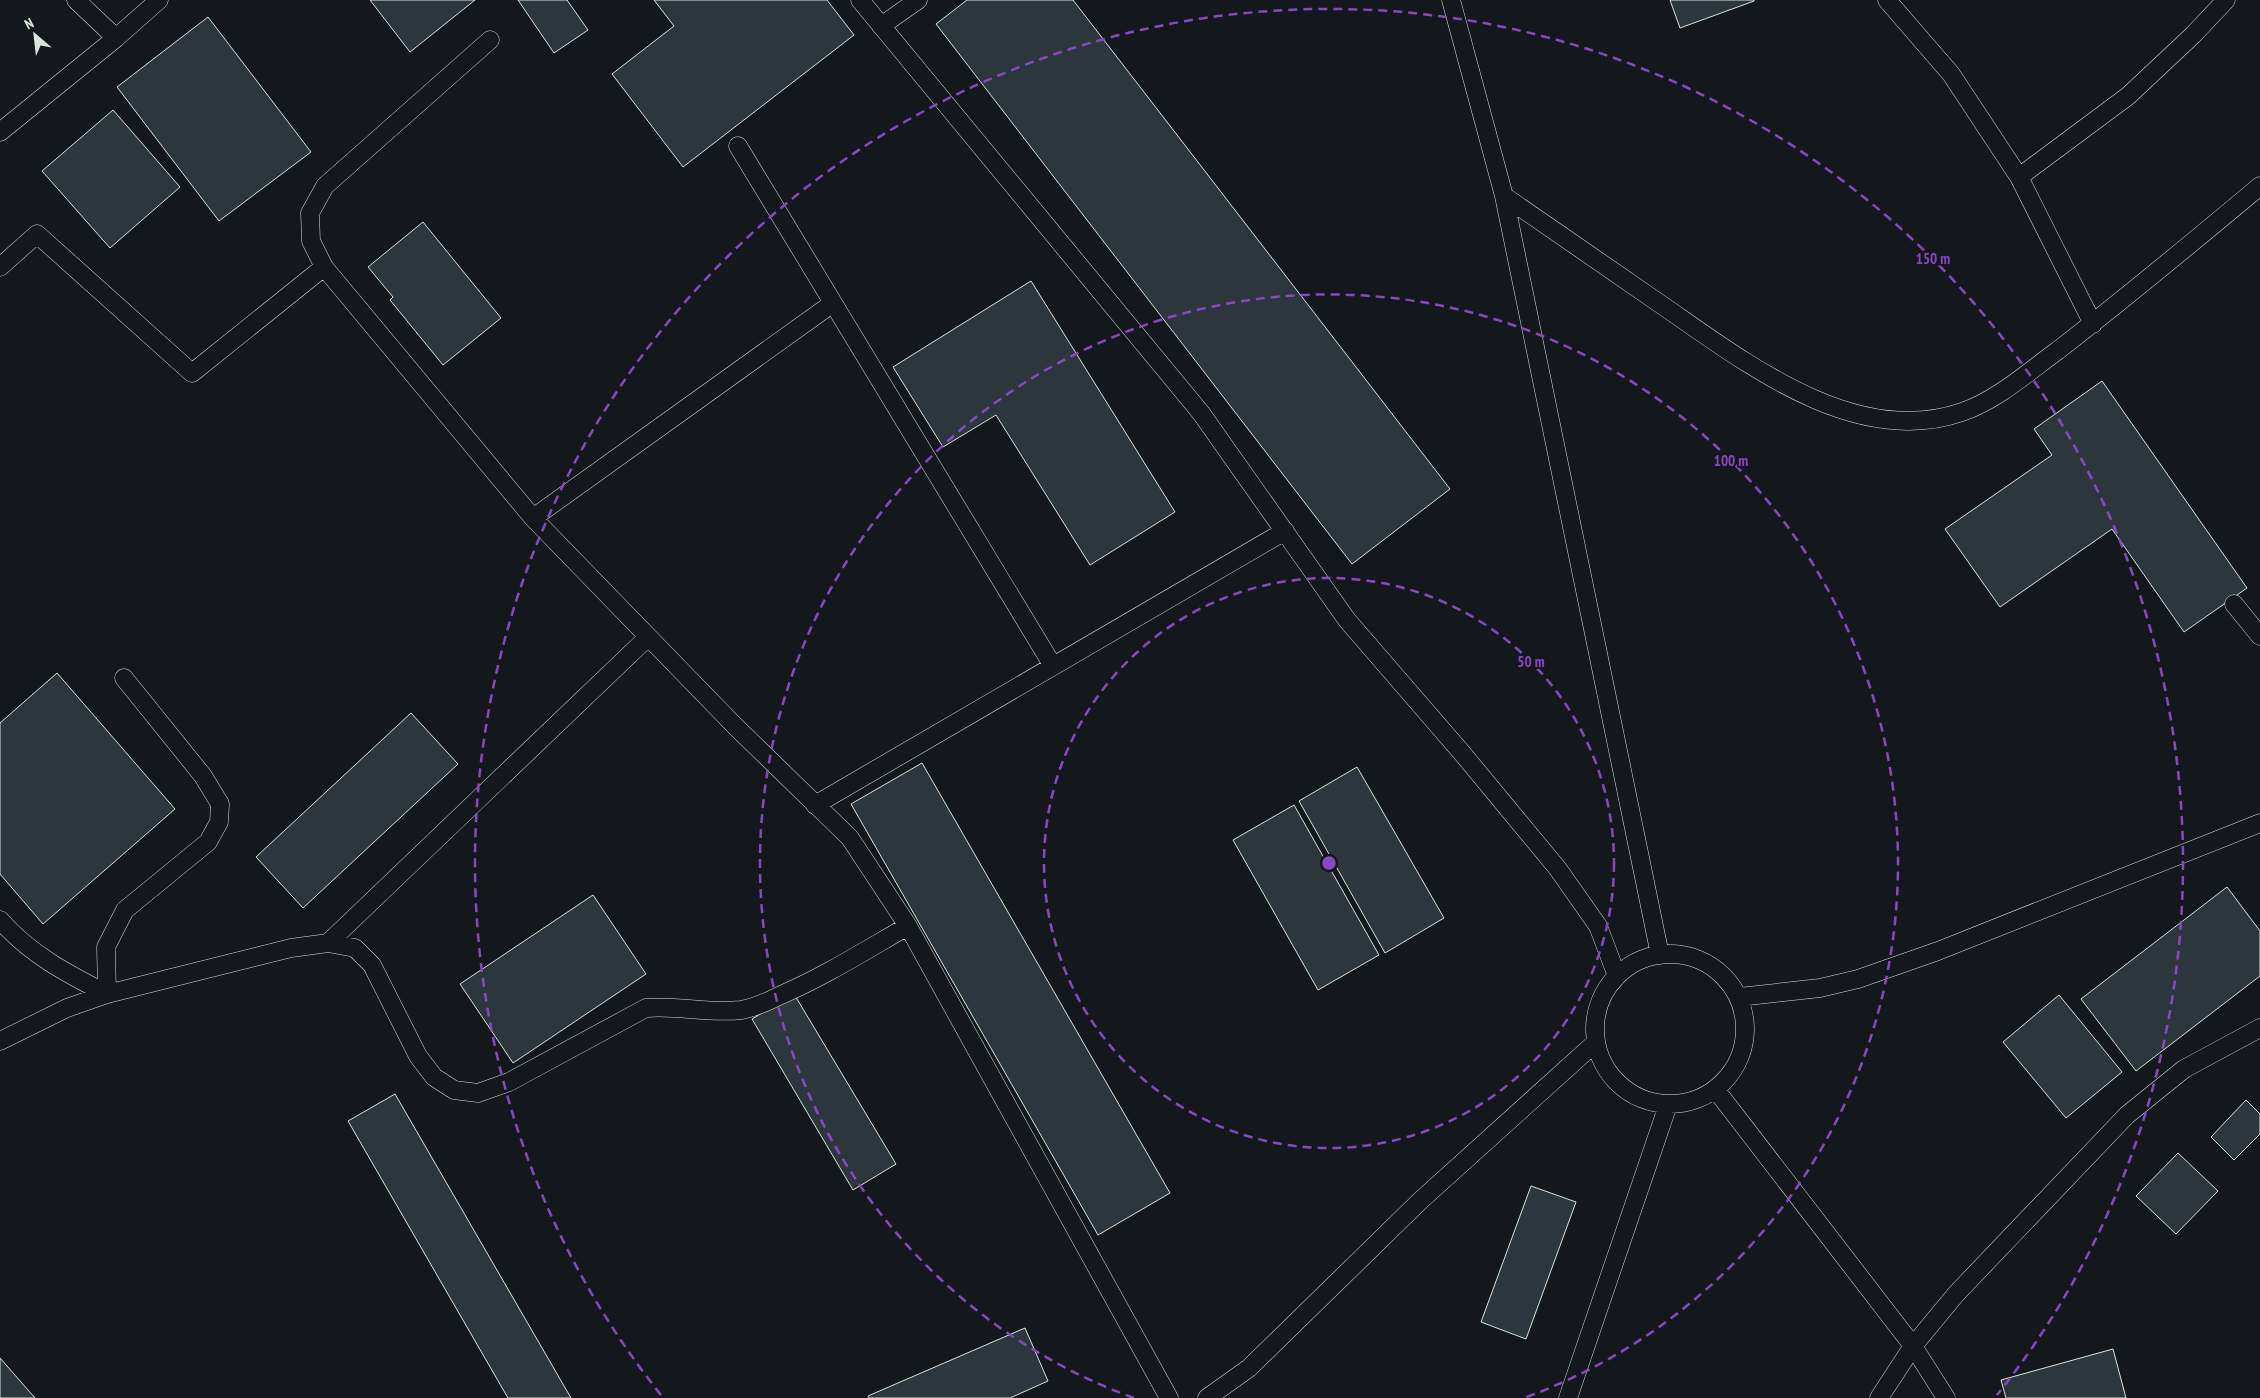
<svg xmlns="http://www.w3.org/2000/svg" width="2260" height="1398" viewBox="0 0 2260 1398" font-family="'PT Sans Narrow',sans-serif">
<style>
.building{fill:#2c363c;stroke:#d8e6dc}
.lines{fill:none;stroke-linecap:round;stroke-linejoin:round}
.lane-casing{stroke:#d8e6dc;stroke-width:19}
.lane{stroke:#14181c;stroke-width:18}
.ring{fill:none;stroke:#8948c3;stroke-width:2.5;stroke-dasharray:9 6}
.centre{fill:#8948c3;stroke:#14181c;stroke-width:2.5}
.ring-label{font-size:15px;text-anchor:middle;font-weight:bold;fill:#8948c3;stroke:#14181c;stroke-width:4;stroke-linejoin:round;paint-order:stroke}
</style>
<rect width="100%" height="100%" fill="#14181c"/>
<path class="building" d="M370,0H475L410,52Z
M518,0H567L588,30L554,53Z
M654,0H827L854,35L683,167L612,74L674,26Z
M967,0H1073L1450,489L1352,564L936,24Z
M1670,0H1754V1L1680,28Z
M208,17L311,152L219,221L117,87Z
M113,110L180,187L110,248L42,171Z
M423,222L501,318L443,365L390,300L393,297L368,267Z
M1031,281L1175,512L1090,565L996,415L943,447L893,367Z
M2102,381L2247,588L2184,632L2112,529L2000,607L1945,529L2052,455L2034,429Z
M57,673L175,809L43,924L0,874V723Z
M411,713L458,764L303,908L256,857Z
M922,763L1170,1193L1098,1235L851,804Z
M1357,767L1444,918L1385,953L1299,801Z
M1294,805L1379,955L1318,990L1233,840Z
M2227,887L2260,931V976L2136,1071L2081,999Z
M593,895L646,974L513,1063L460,984Z
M794,994L896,1164L853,1190L752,1019Z
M2059,995L2122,1072L2066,1118L2003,1042Z
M395,1094L571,1398H508L348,1121Z
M2246,1100L2260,1114V1134L2234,1160L2211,1137Z
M2178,1153L2218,1191L2176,1234L2136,1196Z
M1531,1186L1576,1202L1526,1339L1481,1322Z
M1025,1328L1048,1381L1010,1398H869L868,1396Z
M2113,1349L2126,1398H2006L2001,1380Z
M0,1358L35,1398H0Z"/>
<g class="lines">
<g class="lane-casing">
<path id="lane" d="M76,0L116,38
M860,0L1201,413L1347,620L1462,753L1558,869L1598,926L1617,976
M1451,0L1504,196L1660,955
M1887,0L1951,74L2019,177L2093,324
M881,26L918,0
M490,40L325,186L310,213L311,241L324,267L533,518L734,725L850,838L908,926L1169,1398
M0,132L116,38L159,0
M738,146L1053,666
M2019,177L2128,96L2193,35L2226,0
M1504,196C1554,231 1605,266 1656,301C1741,359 1853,450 1962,412C1997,400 2027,373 2057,351C2126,298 2193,242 2260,186
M0,267L37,234L192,373L324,267
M533,518L833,303
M2234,604L2260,636
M815,805L1285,531
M0,920C31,955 66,973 107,994L106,947L125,910L208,842L219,822L220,804L203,776L124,678
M328,943L648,637
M1595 1029a75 75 0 1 1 150 0a75 75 0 1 1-150 0Z
M1739,997L1820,988L1858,979L1938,951L2260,823
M0,1041L67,1008L107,994L291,948L328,943L355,948L372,965L418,1056L434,1077L454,1090L478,1093L509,1082L646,1008C678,1005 710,1014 741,1010C754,1008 769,1001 781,995C825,976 866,950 908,926
M1716,1090L1913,1346L1946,1398
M1207,1398L1249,1368L1421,1200L1595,1043
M1568,1398L1668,1105
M1879,1398L1913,1346L1956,1294L2127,1115L2184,1069L2260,1028"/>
</g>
<use href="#lane" class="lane"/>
</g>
<g class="ring">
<circle cx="1329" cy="863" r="285"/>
<path d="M1134 1398A569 569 0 1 1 1524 1398"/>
<path d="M661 1395A854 854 0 1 1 1997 1395"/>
</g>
<circle cx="1329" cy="863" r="8" class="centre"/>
<g class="ring-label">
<text x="1933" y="264">150 m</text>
<text x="1731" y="466">100 m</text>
<text x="1531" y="667">50 m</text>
</g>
<g transform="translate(35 35) rotate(332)" stroke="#14181c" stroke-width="4" paint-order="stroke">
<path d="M0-4L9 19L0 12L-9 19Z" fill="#d8e6dc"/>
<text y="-8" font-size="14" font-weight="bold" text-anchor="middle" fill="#d8e6dc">N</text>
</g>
</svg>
